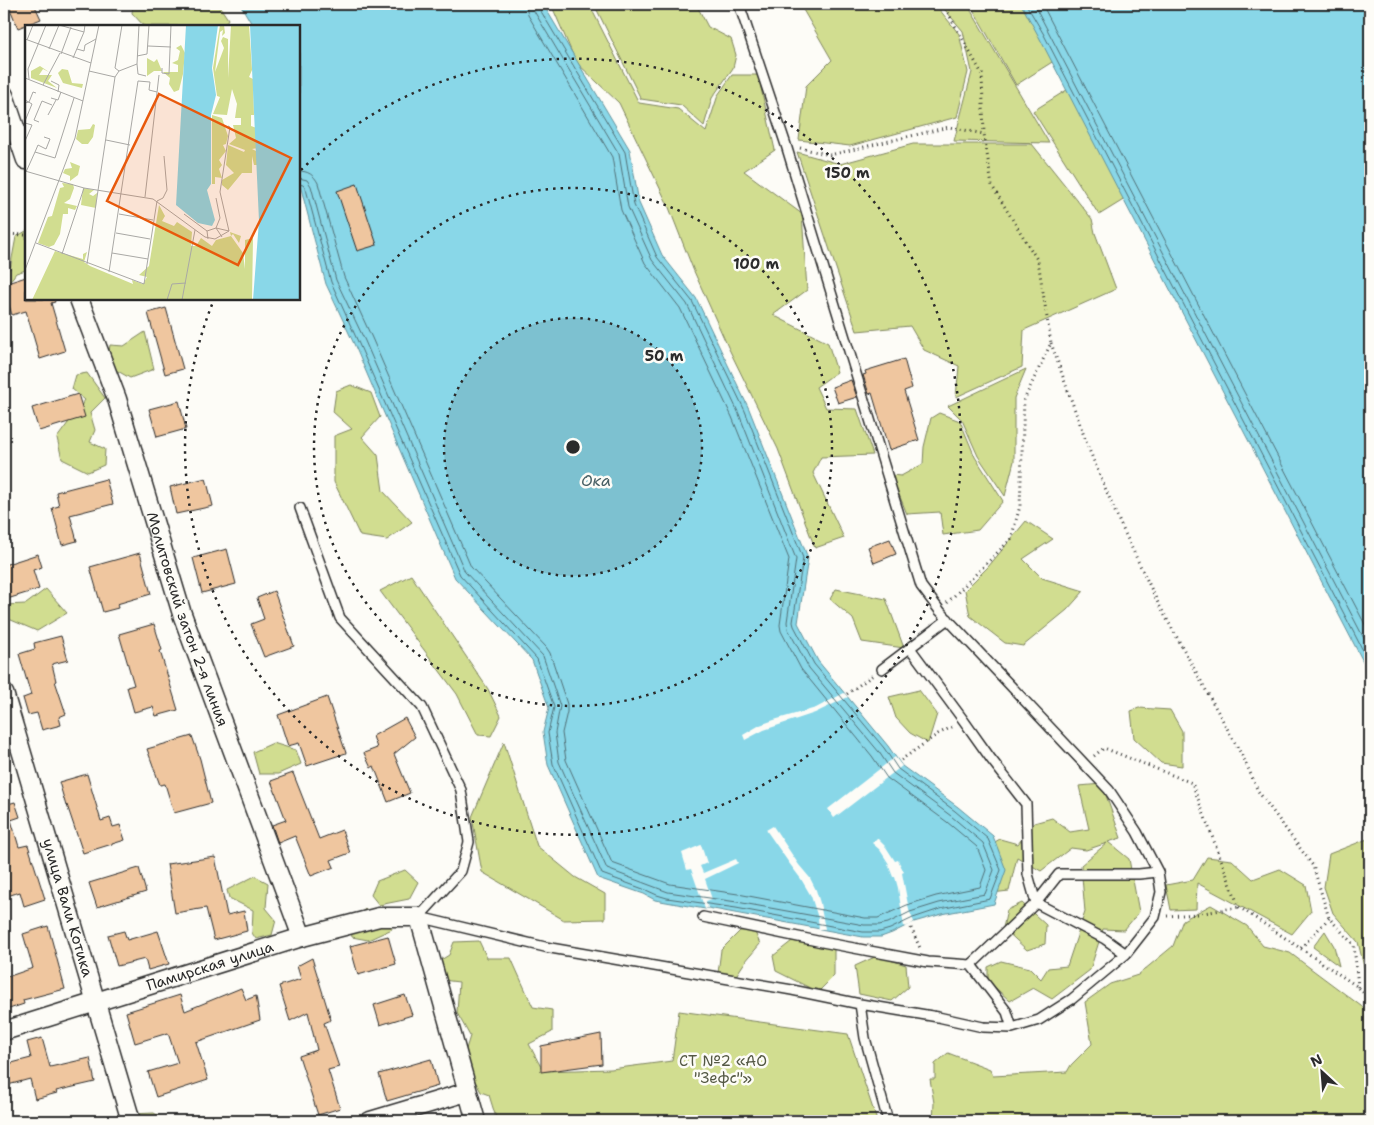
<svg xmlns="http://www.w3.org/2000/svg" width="1374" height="1125" viewBox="0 0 1374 1125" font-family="'Shantell Sans',sans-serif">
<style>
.green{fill:#d1dd90;stroke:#7e845e}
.water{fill:#89d7e8;stroke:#63929c}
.pier{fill:#fdfcf7}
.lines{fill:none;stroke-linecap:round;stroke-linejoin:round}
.shore{stroke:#517077;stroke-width:1}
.building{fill:#efc69f;stroke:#2b2b2b}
.service-casing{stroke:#2b2b2b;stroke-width:12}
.minor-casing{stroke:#2b2b2b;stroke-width:21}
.path{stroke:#2b2b2b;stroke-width:3;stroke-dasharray:1 4;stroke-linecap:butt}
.service{stroke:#fdfcf7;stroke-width:9}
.minor{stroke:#fdfcf7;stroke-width:18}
.ring{fill:none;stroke:#2b2b2b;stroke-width:2.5;stroke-dasharray:2.5 5}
.labels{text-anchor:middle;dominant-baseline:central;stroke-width:5;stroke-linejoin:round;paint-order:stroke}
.street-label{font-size:15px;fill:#2b2b2b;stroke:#fdfcf7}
.park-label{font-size:15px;fill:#545844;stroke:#fdfcf7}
.water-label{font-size:16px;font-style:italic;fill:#475f64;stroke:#fdfcf7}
.inset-road{fill:none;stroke:#a9a8a5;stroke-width:1}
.view{fill:#e8590c;fill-opacity:0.15;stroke:#e8590c;stroke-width:2.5}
.inset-edge{fill:none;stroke:#2b2b2b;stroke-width:2.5}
.centre{fill:#2b2b2b;stroke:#fdfcf7;stroke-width:2.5}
.ring-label{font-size:15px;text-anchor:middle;font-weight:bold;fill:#2b2b2b;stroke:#fdfcf7;stroke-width:5;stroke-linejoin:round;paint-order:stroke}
</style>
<rect width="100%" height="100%" fill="#fdfcf7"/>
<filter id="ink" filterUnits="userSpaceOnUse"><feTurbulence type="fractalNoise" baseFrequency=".02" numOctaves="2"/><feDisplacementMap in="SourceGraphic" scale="10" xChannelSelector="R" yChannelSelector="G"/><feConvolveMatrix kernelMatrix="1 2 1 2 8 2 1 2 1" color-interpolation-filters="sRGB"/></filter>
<g filter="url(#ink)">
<path class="green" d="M133,4H218L228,19L224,26H144L132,13Z
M551,4H589L639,103L678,109L706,132L718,95L732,75H758L775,150L744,171L802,214L807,290L773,315L828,343L837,372L816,387L826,408L857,409L873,455L821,457L813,473L844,538L815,548L778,449L728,347L693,269L668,205L619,103L576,62Z
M594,4H696L708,27L731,39L736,55L733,68L712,98L704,126L681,105L641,99Z
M798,4H935L959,34L968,72L957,117L850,146L799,140L806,86L832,60L802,8Z
M940,4H967L1049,143L954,141L972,72L963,31Z
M970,4H1031L1060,57L1016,85Z
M1078,83L1133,194L1099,215L1033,111Z
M913,144H1032L1092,219L1095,233L1116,289L1024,330L1022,367L956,397L959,366L924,350L910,326L857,331L797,152L840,164Z
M26,231V270L16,273L4,289V268L10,269L16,237Z
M145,332L154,369L130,378L107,365L110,345L124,346Z
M1026,369L1014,398V461L1005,496L978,456L962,420L948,406Z
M87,373L105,398L90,413L95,430L90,442L105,449L104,465L88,472L62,459L57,438L85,400L72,389L76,375Z
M351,385L371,393L380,417L362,437L378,455L383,491L412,522L387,540L360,536L334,482V436L352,429L333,412L336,391Z
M939,413L960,421L975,457L1003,501L978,530L943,535L940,512L907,514L891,475L901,476L923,464L924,447L931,418Z
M1026,521L1053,539L1023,559L1042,578L1084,591L1067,610L1023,646L1005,643L970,616L965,590L988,567Z
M411,575L488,689L501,716L491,736L478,735L457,694L380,591Z
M46,589L67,613L37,631L4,617V605L26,604Z
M836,589L886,599L904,648L862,642L853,619L830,599Z
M919,690L937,714L928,743L910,733L896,718L889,697Z
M1139,708L1170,710L1182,731V766L1161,763L1134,738L1131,711Z
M504,742L537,846L575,877L605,894V919L564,920L482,872L472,817Z
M273,743L296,750L301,764L278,774H259L253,752Z
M1102,784L1121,838L1108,842L1129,859L1139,912L1124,930L1103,929L1090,970L1052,999L1033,988L1010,1001L988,981V967L1001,961L1030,968L1041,979L1048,968L1067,966L1085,912L1081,865L1107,843L1086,850L1071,848L1041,871L1017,857L1009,891L992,893L981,850L1000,839L1018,844L1034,823L1052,818L1070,832L1089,829L1079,786Z
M1370,838V982L1367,979L1358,942L1333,913L1324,887L1329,854Z
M1207,857L1232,860L1253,879L1280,869L1306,885L1311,911L1292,934L1197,883L1196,909L1171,910L1166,885L1193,880Z
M405,870L418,882L409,899L379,905L371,895L377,881Z
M255,876L268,883L266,908L276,920L272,935L256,939L252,933L253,910L229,898L227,890Z
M1022,903L1046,925L1045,944L1027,950L1003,928L1007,910Z
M1211,905L1247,926L1263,946L1290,953L1365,1009L1368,1037H1370V1121H933L934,1103L930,1079H935V1064L948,1053L990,1069L993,1076L1067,1072L1071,1065L1092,1044L1085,1002L1110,984L1138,975L1173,946L1183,920Z
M365,909L385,913L392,929L368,940L352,937L349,923Z
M754,930L760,944L745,962L735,977L718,973L721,950L740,931Z
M1325,931L1334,946L1339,966L1313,947Z
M479,941L487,958H511L533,1007L552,1010V1032L529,1044L543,1071L611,1069L672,1061L679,1011L848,1034L877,1121H497L489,1095L481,1092L463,1059L470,1036L457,1013L459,982L442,980L436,963L449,955L454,942Z
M792,941L834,949V976L818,992L776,971L773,956Z
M877,956L906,965L908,987L892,1001L859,994L855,966Z
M154,1113L166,1121H128L131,1114Z"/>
<path class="water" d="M240,4H543L630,150L639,203L662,255L696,298L749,409L808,558L798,623L818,661L888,746L902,766L958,807L993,836L1006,870L994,904L942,914L914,922L892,933L881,937H863L708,908L705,909L655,900L644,894L598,878L548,765L543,732L549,708L532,660L455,578L355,346L326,284L299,181V26H253Z
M1021,4H1370V686L1368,671L1038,35Z"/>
<path class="pier" d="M844,693L848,697L815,713L764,730L745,740L743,735L760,725L774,720L816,708Z
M895,757L902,766L834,818L828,809Z
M773,826L799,865L810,878L816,890L820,903L825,929H819L818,918L811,896L801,879L789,863L766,830Z
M877,838L886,847L895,861L898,860L904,872L902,873L909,910L914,922L910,925L904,927L898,888L895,877H893L888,864H889L880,850L872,843Z
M701,845L707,863L700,866L703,873L736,859L738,863L705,879L712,899L706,901L708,908L705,909L691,869L687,870L682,853Z"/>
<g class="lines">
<path class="shore" d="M1026,4L1043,33L1370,664
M1034,4L1370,650
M1042,4L1370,634
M299,171C308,171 314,175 318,183L344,277L372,338L471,567L546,647L550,653L567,704V712L562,733L566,760L612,863L670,884L738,894L865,918H878L907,905L936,896L980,887L986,870L977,847L947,822L887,778L872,756L801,669L781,631L780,625L789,559L732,417L680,308L645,263L621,210L612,157L528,15L525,4
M299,178L307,180L311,186L336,280L365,341L465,572L543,656L560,706L555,733L559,762L607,869L668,892L737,902L864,925H879L888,923L910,912L939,903L985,894L994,870L983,843L951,816L893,773L879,752L809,668L788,629L787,622L796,559L739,414L687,304L652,260L628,207L619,154L534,11L532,4
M299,184L303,185L306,189L331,282L359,344L460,575L537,659L554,707L548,733L553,764L602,874L646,890L657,895L667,898L736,908L863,932H880L890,929L913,918L940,909L990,899L1001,870L988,839L955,811L898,769L884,748L814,664L794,626L793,622L803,558L745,411L692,301L657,257L634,205L625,152L539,8V4"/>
</g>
<path class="building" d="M8,4H34L41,19L18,28Z
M357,184L377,245L357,251L337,191Z
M26,277V299H54L55,302L51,303L65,351L40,359L26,311L12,315L4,289V284Z
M166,308L183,369L165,374L148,313Z
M904,359L912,388L904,391L919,440L889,450L872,393L869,394L863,375L866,374L865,371Z
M851,380L857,397L838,403L832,387Z
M78,394L85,417L39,431L32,408Z
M179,401L186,429L157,437L149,409Z
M206,478L213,506L176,514L170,487Z
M106,479L113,504L70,515L77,541L62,545L52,508L59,506L56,492Z
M890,539L896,554L874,563L868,547Z
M227,549L236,584L202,593L193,558Z
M140,553L151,594L117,604L118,608L103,612L90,567Z
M38,554L42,567L33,570L39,589L4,600V565Z
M274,591L294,646L264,657L251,624L264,619L257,598Z
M154,624L162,650L160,651L178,710L156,716L153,707L134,712L127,687L134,685L119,634Z
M61,636L68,660L52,664L56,681H55L66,714L59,717L61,725L42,730L37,713L28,715L23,698L31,695L19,654L35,649L34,643Z
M327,697L346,753L307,766L299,743L288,746L278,715Z
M405,718L415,737L394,754L410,793L388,802L374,766L371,768L364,753L377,748L373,736Z
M192,736L200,759L211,803L174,813L165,784L160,785L147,749Z
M293,773L319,839L342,830L350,853L331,860L334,867L311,876L295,836L278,843L272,825L286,820L271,781Z
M87,774L101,821L110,818L113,827L120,825L125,840L83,853L67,805L66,806L59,782Z
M15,802L20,817L11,820L19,847L28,845L45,899L24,906L20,892L4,897V805Z
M215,857L227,915L244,911L247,931L214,940L206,908L175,913L167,864Z
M139,868L146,892L97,907L89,883Z
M48,926L65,989L23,1000L24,1004L6,1010L4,1003V978L33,968L23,934Z
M124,931L127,940L158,931L169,964L148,970L145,959L117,966L108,935Z
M388,936L396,964L358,975L350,946Z
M312,958L331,1020L324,1023L339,1067L328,1070L340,1108L318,1115L299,1056L317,1050L308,1012L290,1021L279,986L301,979L297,966Z
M241,988L246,1000L256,996L260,1020L196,1042L208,1080L156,1097L148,1072L178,1063L168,1033L135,1043L126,1012L180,995L185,1011Z
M405,995L412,1015L380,1025L374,1005Z
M601,1034L602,1064L541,1072V1046Z
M42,1038L50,1067L90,1058L95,1082L56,1091L57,1093L35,1099L30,1079L4,1086V1065L31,1058L27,1042Z
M431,1059L438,1086L387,1101L379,1074Z"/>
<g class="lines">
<g class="service-casing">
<path id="service" d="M300,508L340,618L422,707L461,790L469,842L461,871L419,917L545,947L792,990L860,1004L938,1017L983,1027L1012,1028L1039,1020L1072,999L1126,954L1155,917L1161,892L1158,872L1137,832L1109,790L940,611L921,586L786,145L739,4
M910,648L964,721L991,759L1026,804L1028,874L1036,903L1059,874H1139L1158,872
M882,669L948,619
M703,917L822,942L928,962L971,965L1007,1012L1012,1028
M971,965L1036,903L1105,939L1126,954
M860,1004L865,1038L888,1121"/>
</g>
<g class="minor-casing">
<g id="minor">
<path d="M4,95L26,160"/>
<path id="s1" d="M79,299L117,399L182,614L302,937"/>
<path id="s2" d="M4,693L131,1121"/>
<path id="s3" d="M4,1031L302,937L379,917H419L476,1121"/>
<path d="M370,1121L467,1092"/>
</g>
</g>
<path class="path" d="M943,4L982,74L984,134
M800,148L830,155L949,127L984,134L992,186L1038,261L1051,343L1024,400L1020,506L1011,539L947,603
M4,234L26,235
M1051,343L1088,447L1119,521L1158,603L1245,761L1258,791L1313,866L1329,918L1354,945L1358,987
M847,694L873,675
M1094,756L1104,748L1192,783L1239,907L1358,987L1370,1000
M901,760L938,734L952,727
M1167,916L1198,914L1239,907
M911,928L920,948
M1301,948L1329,918"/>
<use href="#service" class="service"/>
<use href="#minor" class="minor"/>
</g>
</g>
<circle cx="573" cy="447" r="129" fill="#2b2b2b" fill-opacity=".12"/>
<g class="ring">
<circle cx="573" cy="447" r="129"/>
<circle cx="573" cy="447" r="259"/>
<path d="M301 170A388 388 0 1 1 213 302"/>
</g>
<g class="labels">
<g class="street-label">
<text stroke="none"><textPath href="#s1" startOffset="338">Молитовский затон 2-я линия</textPath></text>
<text stroke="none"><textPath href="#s2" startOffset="224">улица Вали Котика</textPath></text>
<text stroke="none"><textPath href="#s3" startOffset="216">Памирская улица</textPath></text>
</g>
<g class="park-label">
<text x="723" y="1061">СТ №2 «АО<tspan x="723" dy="17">"Зефс"»</tspan></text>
</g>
<g class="water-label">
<text x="596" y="480">Ока</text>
</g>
</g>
<g transform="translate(25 25)">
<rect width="275" height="275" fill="#fdfcf7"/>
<path d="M195,0H199L200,8L197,11L198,5L195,7L190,47L199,23L196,16L198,12L203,14V53L206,0H224L227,45L224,52L228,54L229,90H226V101L232,103L233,123L227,124L233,127L234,140H229L227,131V148H217L203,165L197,160V155L209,148L201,140L203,120L219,127L220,125L204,119L211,113L208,100H216V93H210L212,79L207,64L202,90L188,89L195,72L192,71L188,43ZM156,20L160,28L158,49L154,65L149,67L144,59L145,53L138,47H153V40L147,38L153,35L155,26L151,23ZM122,33L129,37L132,34L137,46H129L122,51ZM15,41L24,47L18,44L14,50H27L23,56L32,63L6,53V46ZM37,44L43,45L47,58L58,59L57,63L38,58L33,48ZM187,90L197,93L203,111L201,119L198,120L201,126L194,135L197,140L194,144L197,153L190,152V159H187ZM68,99L70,100L68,112L63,119H57L51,114L53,105L65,104ZM45,137L55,141L53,150L45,156V151L38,148L40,144L47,143ZM37,158L48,159L49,163L45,174L39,178L52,181L50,185L43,183V189H38L35,209L29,220L24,222L13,218L23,192L27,191L35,163L39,162ZM58,163L69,165L64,169L68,171L72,168L71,183L56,180ZM134,180L140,191L137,196L149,201L152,197L167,207L166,221H171L176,213L187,221L191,215L206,211L205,207L216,211L214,218L208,209L206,211L218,228L220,244V215L228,213L227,275H7L30,226L58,234V229L62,227L59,237L65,241L108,259L107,255L118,259L122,252L114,250L124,241Z" fill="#d1dd90"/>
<path d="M161,0H193L187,43L191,70L186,90V159L182,165L190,195L187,201L173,198L151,180ZM225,0H275V275H228L234,196Z" fill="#89d7e8"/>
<path class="inset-road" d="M34,0L59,7L60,0M0,14L66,38M2,15L8,0M123,21L146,22M24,24L34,0M52,24L59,26L60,20L71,14M36,29L46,2M112,31L122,29L124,0M48,33L59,7M112,39L113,49L121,51M137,43V48L144,49L146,0M64,46L90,52M94,46L112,39L114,0M0,53L58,76M4,54L3,44L21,0M26,56L34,60L33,67M18,60L35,28M26,73L33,75L36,67M0,75L7,79L0,96M0,78L4,77L8,67L11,68M23,90L31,75M14,97L9,95L17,76L27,80M0,98L7,100L0,116M81,115L105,120M10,127L13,120L21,124L25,114L19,112M0,146L59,163L128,174L180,212L190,214L204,206L195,167L205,102L203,101M1,147L10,127L30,133L49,73M120,172L134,50M191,173L195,193L191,203L204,206M132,176L138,173L142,165L139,131M94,189L128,195M159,189L182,206L183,214M182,206L191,203L197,212M91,208L125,214M11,218L119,259L132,176M87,228L123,234M37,229L59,163M62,239L90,52L94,46L90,43L97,0M0,245L50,113L74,0M84,247L113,56L125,57L124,65L132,67M142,275L147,259L161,258M157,275L170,205"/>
<path class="view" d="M134,69L266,133L213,240L82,176Z"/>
<rect width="275" height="275" class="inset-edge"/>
</g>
<circle cx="573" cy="447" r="8" class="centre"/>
<g class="ring-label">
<text x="847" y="178">150 m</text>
<text x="756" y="269">100 m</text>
<text x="664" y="361">50 m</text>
</g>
<rect width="1374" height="1125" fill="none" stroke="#fdfcf7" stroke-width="20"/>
<rect x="10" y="10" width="1354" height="1105" fill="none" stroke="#2b2b2b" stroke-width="2" filter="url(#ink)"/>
<g transform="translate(1322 1072) rotate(334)" stroke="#fdfcf7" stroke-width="4" paint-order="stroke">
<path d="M0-4L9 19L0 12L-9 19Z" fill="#2b2b2b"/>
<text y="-8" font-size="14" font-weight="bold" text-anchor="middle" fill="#2b2b2b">N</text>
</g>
</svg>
